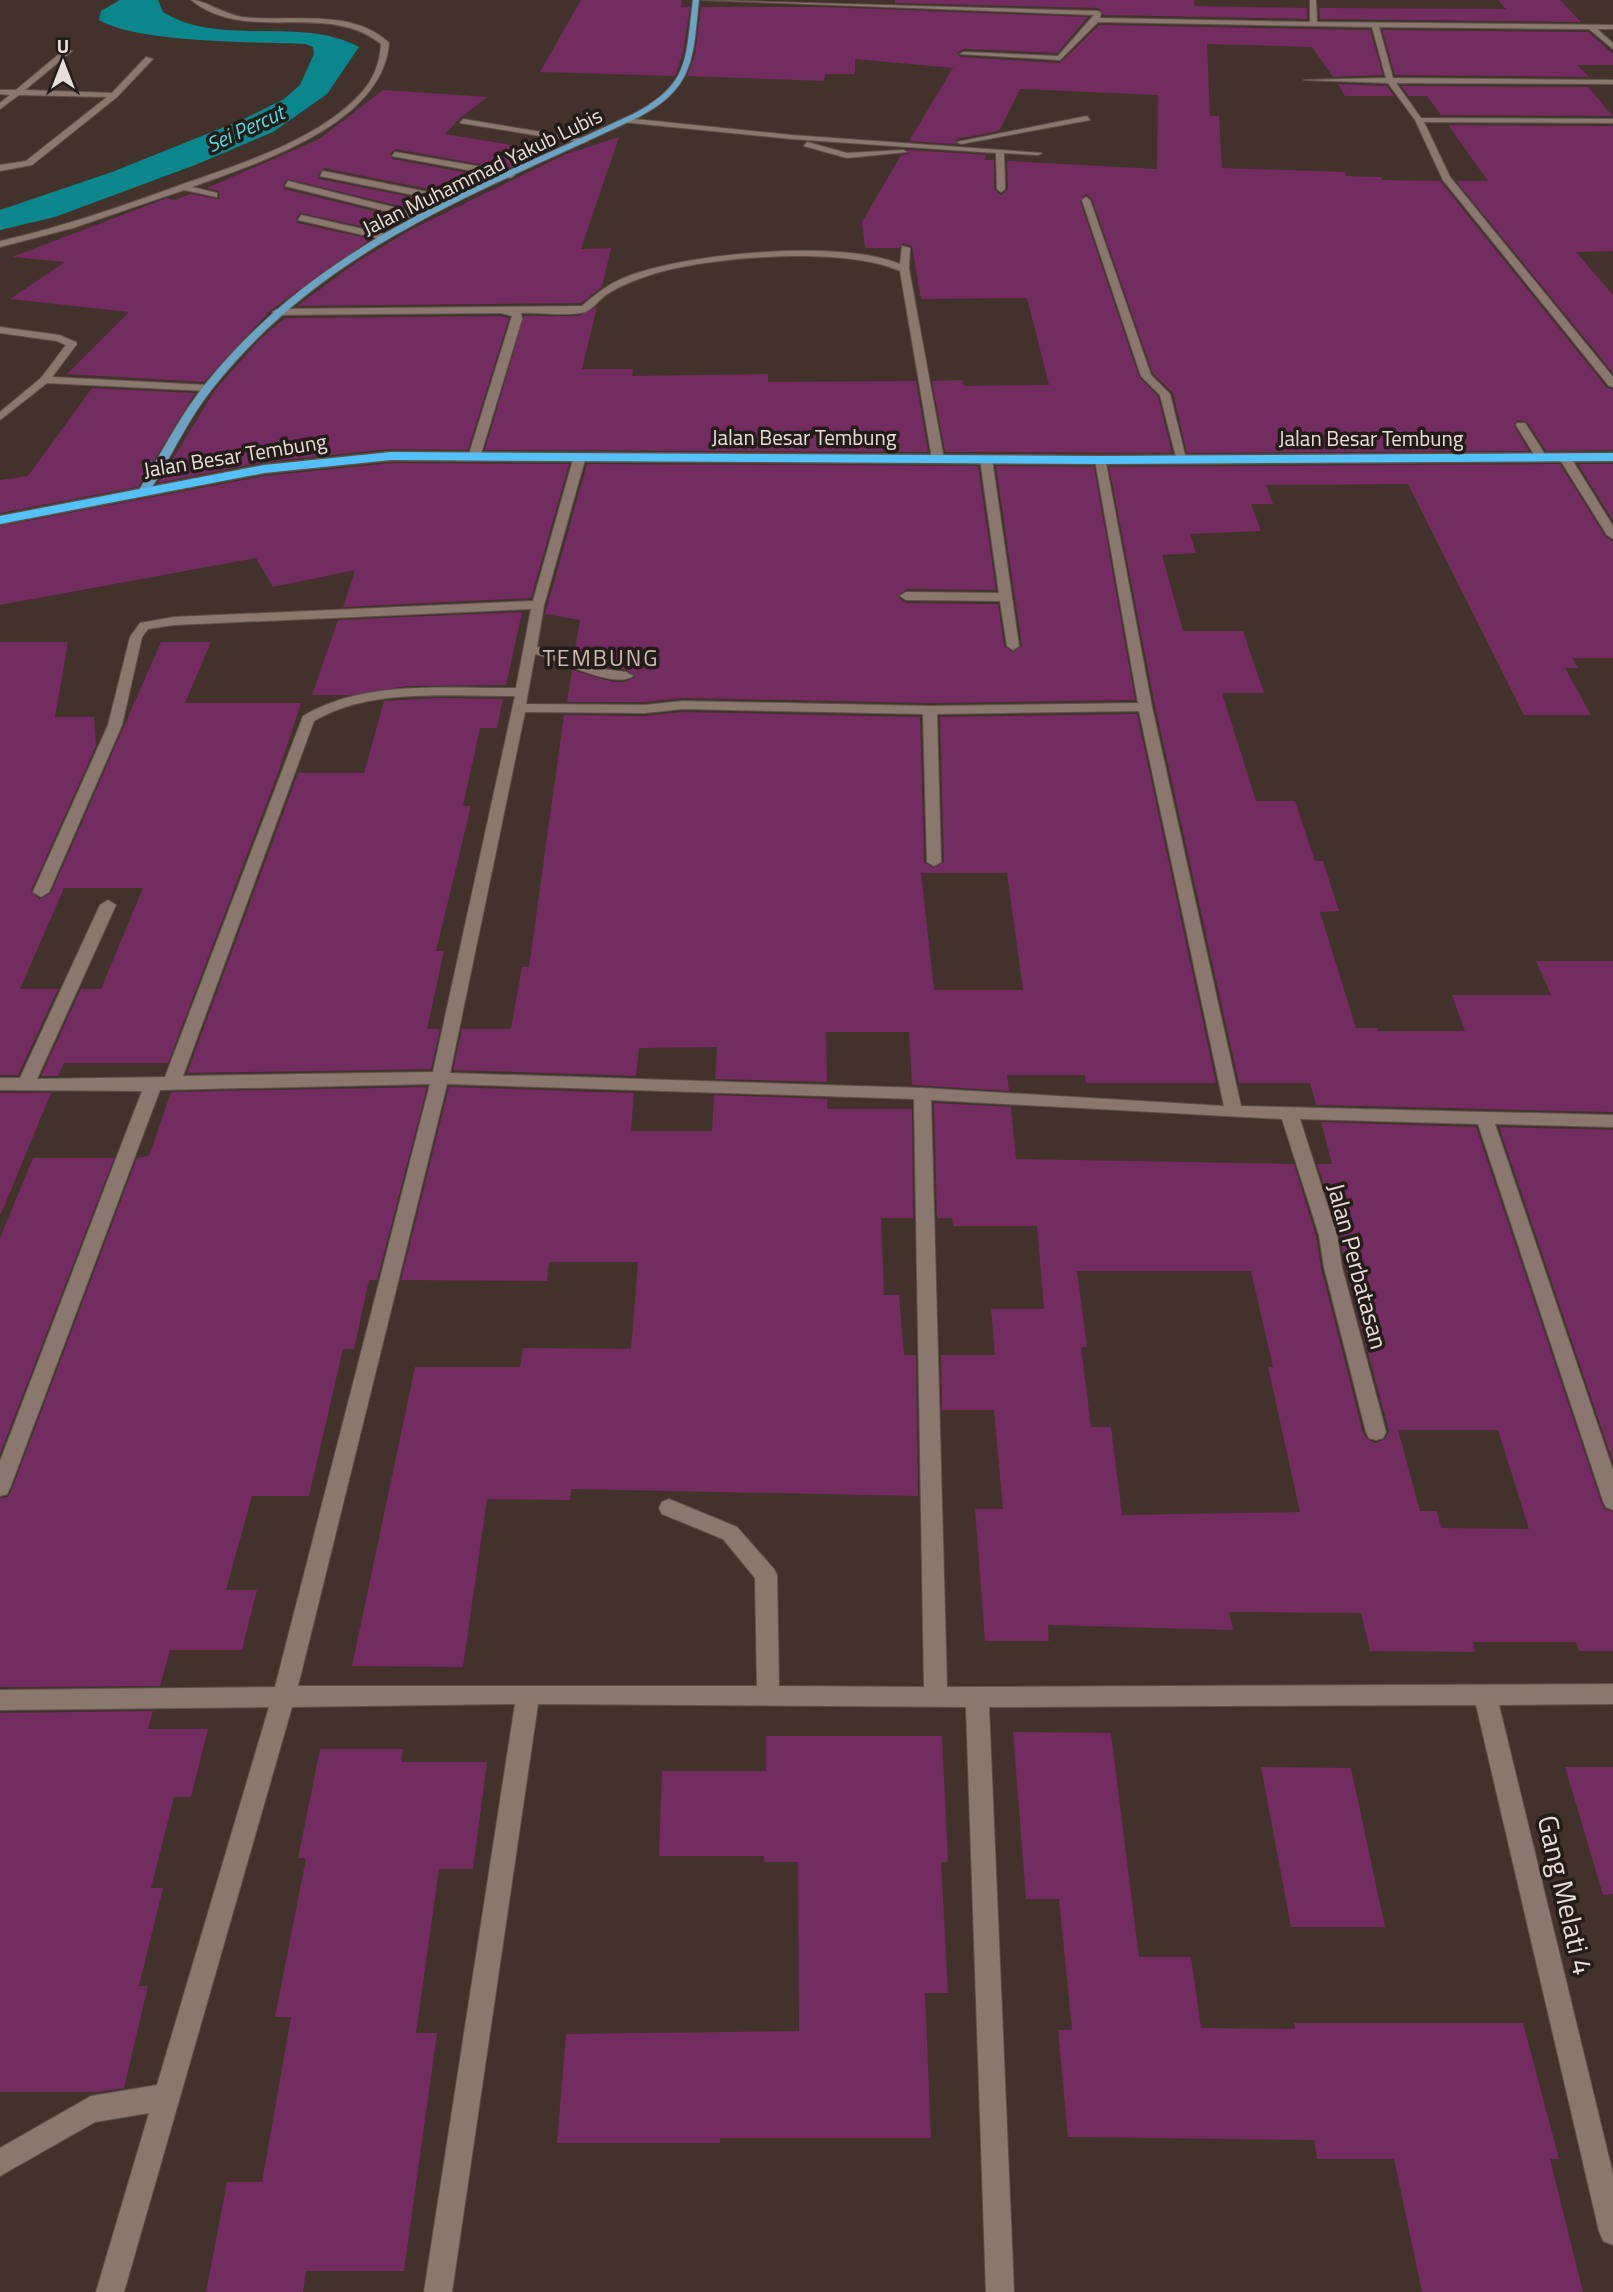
<svg xmlns="http://www.w3.org/2000/svg" width="1613" height="2292" viewBox="0 0 1613 2292" font-family="'Titillium Web',sans-serif">
<style>
.water{fill:#09878c}
.building{fill:#722c5f;fill-rule:evenodd}
.lines{fill:none;stroke-linecap:round;stroke-linejoin:round}
.minor-casing{stroke:#5e514a;stroke-width:2}
.major-casing{stroke:#5e514a;stroke-width:2}
.highway-casing{stroke:#5e514a;stroke-width:3}
.minor{fill:#8a786f;fill-rule:evenodd}
.major{fill:#6aa3c4;fill-rule:evenodd}
.highway{fill:#54c0fc;fill-rule:evenodd}
.labels{text-anchor:middle;dominant-baseline:central;stroke-width:7;stroke-linejoin:round;paint-order:stroke}
.far-water-label{font-size:21px;font-style:italic;fill:#51dde4;stroke:#231c18}
.far-street-label{font-size:21px;fill:#e8ded9;stroke:#231c18}
.far-quarter-label{font-size:23px;letter-spacing:2px;fill:#cdbab0;stroke:#231c18}
.street-label{font-size:24px;fill:#e8ded9;stroke:#231c18}
.near-street-label{font-size:28px;fill:#e8ded9;stroke:#231c18}
</style>
<rect width="100%" height="100%" fill="#42322b"/>
<path class="water" d="M120,0H158L163,12C221,48 300,15 359,47L327,94L273,132L195,165L55,217L0,230V210L112,172L244,119L284,99L300,85L314,54L313,47L305,44C257,42 137,43 99,20L101,11Z"/>
<path class="building" d="M581,0H682L681,7H690L683,53L675,76L540,72Z
M895,0H1194V6L1307,8V19L1103,15L1098,8L895,3Z
M1498,0H1560L1581,22L1320,19L1319,8L1506,9Z
M701,7H822L1088,17L1057,53L964,49L957,53L960,57L1060,63L1099,25L1370,30L1383,75L1333,77L1312,47L1207,44L1210,116H1219L1222,168L1345,172L1346,176L1381,177L1382,180L1440,181L1607,388L1613,389V450L1546,451L1527,422L1517,420L1514,426L1529,451L1187,453L1173,393L1153,374L1092,199L1086,194L1080,201L1139,377L1158,396L1172,453L945,452L932,381L962,380L964,386L1049,385L1027,298L921,299L912,246L903,243L899,248H865L862,222L901,155L909,154L908,150L986,155L984,160H994V189L1001,195L1008,189L1007,161L1157,169L1158,95L1020,89L999,131L956,139V144L909,141L953,68L855,59V74H825L824,81L687,76L695,55Z
M1382,30L1588,32L1613,54V65H1577L1589,77L1395,75Z
M1338,84L1387,86L1394,96H1345Z
M1401,86L1588,87L1613,116L1441,115L1427,96H1409Z
M383,90L488,97L461,117L445,134L547,151L507,169L395,149L390,154L392,159L490,177L453,194L324,168L318,175L319,179L437,202L420,211L287,179L283,185L284,189L406,219L384,231L300,213L296,219L297,223L371,239L271,310L204,382L67,374L129,312L10,299L65,262L12,257L167,198L174,200L190,194L219,199V191L207,188L319,139Z
M1448,125L1613,126V251L1576,252L1613,295V373L1456,181H1488Z
M619,137L581,249L611,248L602,287L581,303L297,306L357,262L410,230L566,154Z
M597,307L582,369H633L632,376L768,374V382L916,381L928,452L485,450L524,316H578Z
M501,316L509,318L468,450L391,449L264,462L158,483L215,390L259,340L285,318Z
M92,388L195,393L138,487L0,513V480L28,476Z
M391,463L569,464L531,598L343,607L355,570L273,587L256,558L0,605V526L264,476Z
M587,464L978,466L996,590L906,589L898,597L906,603L998,604L1004,646L1012,652L1022,646L996,466L1094,467L1135,700L930,703L683,698L645,702H567L572,670L613,682H625L635,677L627,670L596,665L574,655L580,620L545,614Z
M1560,464L1605,536L1613,542V658H1572L1578,668H1565L1591,715H1524L1408,484L1266,485L1273,504H1251L1261,531L1190,534L1196,553L1162,555L1183,631H1243L1264,693H1222L1256,801H1295L1315,861H1323L1339,911L1320,912L1356,1028H1377L1378,1031H1465L1452,995H1551L1536,961H1613V1112L1316,1105L1310,1083H1239L1155,706L1109,467Z
M1578,464H1613V521Z
M522,612L506,685L407,686L349,695H312L338,620Z
M0,642H68L55,717H94L96,746L31,891L40,899L51,893L161,642H211L185,703H301L278,773L168,1063H64L58,1076H41L81,989H101L143,888H64L20,989H58L18,1075H0Z
M438,698L503,699L497,728H480L463,806H471L436,951H444L427,1029H440L431,1069L187,1073L298,773H364L384,701Z
M683,712L920,717L924,862L933,868L944,862L940,717L1137,714L1216,1083H1086L1085,1075H1007L1009,1091L912,1085L909,1032H826L827,1082L715,1079L717,1047L639,1048L636,1076L453,1070L462,1029H511L522,967H529L564,715L645,716ZM921,873H1007L1023,990H934Z
M427,1087L377,1280H369L354,1349H343L309,1496H252L226,1590H257L242,1650H170L160,1686L0,1687V1498L8,1497L12,1489L137,1158L149,1156L171,1092Z
M449,1087L634,1093L631,1131H712L714,1095L827,1099V1109H912L913,1218H881L884,1295H899L904,1355H916L918,1496L571,1489L570,1500L487,1499L463,1667L352,1666L415,1367H520L523,1348L631,1349L638,1262H549L547,1281L401,1280Z
M0,1093H51L1,1214H0Z
M934,1103L1011,1107L1016,1159L1294,1164L1316,1236L1321,1268L1363,1433L1367,1439L1375,1443L1385,1439L1389,1431L1345,1266L1340,1234L1317,1164H1332L1321,1122L1476,1127L1601,1502L1605,1509L1613,1512V1651H1579L1576,1642H1473L1475,1652L1370,1651L1361,1613L1229,1612L1233,1630L1048,1625L1049,1641H985L975,1509H1003L994,1410H942L941,1355H995L991,1309H1044L1037,1226H953L952,1218H937ZM1077,1271H1251L1273,1367H1268L1300,1512L1122,1515L1111,1427H1091L1081,1347H1087ZM1398,1430H1498L1529,1529L1441,1528L1437,1511H1420Z
M1499,1127L1613,1130V1462Z
M33,1158H114L0,1454V1238Z
M153,1711L148,1729H208L191,1797H174L151,1888H163L139,1986H148L124,2088L98,2092H0V1713Z
M1013,1732L1111,1733L1139,1957H1191L1201,2028L1295,2029L1294,2023H1523L1559,2159H1550L1583,2292H1422L1394,2159H1317L1314,2140L1068,2137L1058,2030H1072L1059,1899H1026Z
M766,1736H942L948,1862H941L948,1993H925L931,2138H720V2143H557L566,2034L799,2031L798,1862H764V1856H659L662,1771H766Z
M320,1749H403L401,1762H487L473,1869H439L416,2033H437L404,2271H306L303,2292H206L227,2182H262L291,2017H275L306,1858H298Z
M1261,1767L1351,1768L1385,1927H1291Z
M1565,1767H1613V1894L1603,1895Z"/>
<g class="lines">
<g class="minor-casing">
<path id="minor" d="M191,0C205,0 223,14 242,17C289,23 351,7 389,43C383,125 257,163 192,187L217,193V197L184,190L73,228L0,247V241C63,227 123,206 183,184C240,164 321,139 362,92C374,79 380,61 381,44C327,0 246,45 191,0Z
M702,0L1098,11L1101,13L1100,18L1310,22V0H1316L1317,22L1613,25V29H1597L1613,43V49L1589,29L1379,27L1393,78L1613,80V84L1396,83L1421,118L1613,119V123L1424,122L1450,177L1613,377V387L1609,386L1443,180L1415,120L1388,83L1304,80L1386,78L1372,27L1098,22L1060,60L960,54L964,52L1058,56L1094,15Z
M65,49L72,51L25,90L112,93L146,57L153,59L117,97L32,165L0,171V165L26,161L107,97L19,95L0,109V103L10,95L0,94V90H16Z
M1087,116L1090,120L961,144L957,142Z
M625,118L791,135L1042,153L1038,155L1004,153L1005,189L1001,192L997,189L996,153L791,139L622,122Z
M463,119L584,139L588,141L584,143L460,123Z
M807,142L847,153L903,150L907,152L847,158L804,146Z
M395,152L511,172L515,175L511,178L392,156Z
M323,171L453,197L457,200L453,203L320,176Z
M288,181L425,215L426,217L422,220L285,186Z
M1086,197L1090,200L1151,375L1170,394L1186,459L1176,457L1160,395L1141,376L1082,200Z
M301,215L385,234L390,237L385,240L298,220Z
M902,246L910,248L909,269L944,459L938,462L932,459L900,271C842,246 710,256 650,275C635,280 619,286 606,295C599,300 593,309 585,312C567,317 540,312 521,313L522,319L481,454L475,457L469,454L512,316L501,313L277,315L272,312L277,309L582,306C596,294 608,284 626,277C687,253 839,239 900,264Z
M0,327L59,335L76,342L77,344L52,377L207,385L212,388L207,391L47,383L0,420V412L41,378L66,345L57,341L0,333Z
M1517,423H1525L1548,459L1546,461H1538L1516,425Z
M580,453L586,456L544,605L537,647L565,653L595,668L626,672L633,676C615,690 557,659 535,654L526,704L645,705L683,701L930,706L1138,703L1095,460L1105,458L1152,707L1241,1106L1613,1115V1127L1495,1124L1613,1470V1510L1606,1507L1603,1501L1478,1124L1300,1119L1337,1235L1342,1267L1386,1432L1383,1438L1376,1440L1369,1438L1366,1432L1324,1267L1319,1235L1282,1119L931,1100L947,1687L1613,1684V1704L1499,1705L1613,2174V2245L1603,2241L1599,2231L1476,1705L989,1707L1014,2292H986L966,1707L538,1704L452,2292H424L515,1704L292,1707L124,2292H96L149,2113L95,2122L0,2176V2148L91,2096L157,2085L269,1707L0,1710V1690L275,1687L430,1084L160,1090L10,1488L7,1494L0,1496V1461L142,1091L0,1090V1078H20L100,905L108,900L116,905L37,1079L165,1077L303,716C366,679 446,689 516,688L531,609L174,625L148,629L142,637L122,725L49,892L41,897L33,892L108,725L130,637L140,623L174,617L533,601L574,456ZM515,696L433,1072L183,1076L314,721C372,687 449,697 515,696ZM683,709L923,714L927,862L934,866L941,862L937,714L1139,711L1224,1106L922,1088L450,1073L525,712L645,713ZM447,1084L914,1099L924,1687L779,1686L777,1575L774,1569L737,1527L669,1499L662,1502L659,1508L662,1514L723,1539L755,1578L757,1686H298Z
M1565,455L1571,458L1613,526V539L1607,535L1559,458Z
M986,456L992,459L1019,646L1013,650L1007,646L1000,601L906,600L900,596L906,592L999,593L980,459Z"/>
</g>
<g class="major-casing">
<path id="major" d="M693,0H699C693,57 695,88 639,117C480,193 326,245 213,388C187,420 171,458 149,492H141L139,490C161,454 180,415 207,382C322,240 474,189 633,114C691,84 685,58 693,0Z"/>
</g>
<g class="highway-casing">
<path id="highway" d="M391,452L1101,456L1613,453V461L1101,464L391,460L264,473L0,524V516L264,465Z"/>
</g>
<use href="#minor" class="minor"/>
<use href="#major" class="major"/>
<use href="#highway" class="highway"/>
</g>
<g class="labels">
<g class="far-water-label">
<text transform="translate(245 128) rotate(-25)">Sei Percut</text>
</g>
<g class="far-street-label">
<text transform="translate(482 171) rotate(-26)">Jalan Muhammad Yakub Lubis</text>
<text x="804" y="437">Jalan Besar Tembung</text>
<text x="1371" y="438">Jalan Besar Tembung</text>
<text transform="translate(235 455) rotate(-9)">Jalan Besar Tembung</text>
</g>
<g class="far-quarter-label">
<text x="601" y="657">TEMBUNG</text>
</g>
<g class="street-label">
<text transform="translate(1358 1266) rotate(75)">Jalan Perbatasan</text>
</g>
<g class="near-street-label">
<text transform="translate(1566 1895) rotate(77)">Gang Melati 4</text>
</g>
</g>
<g transform="translate(63 63)" stroke="#231c18" stroke-width="5" paint-order="stroke">
<path d="M0-5L12 26L0 18L-12 26Z" fill="#e8ded9"/>
<text y="-10" font-size="19" font-weight="bold" text-anchor="middle" fill="#e8ded9">U</text>
</g>
</svg>
